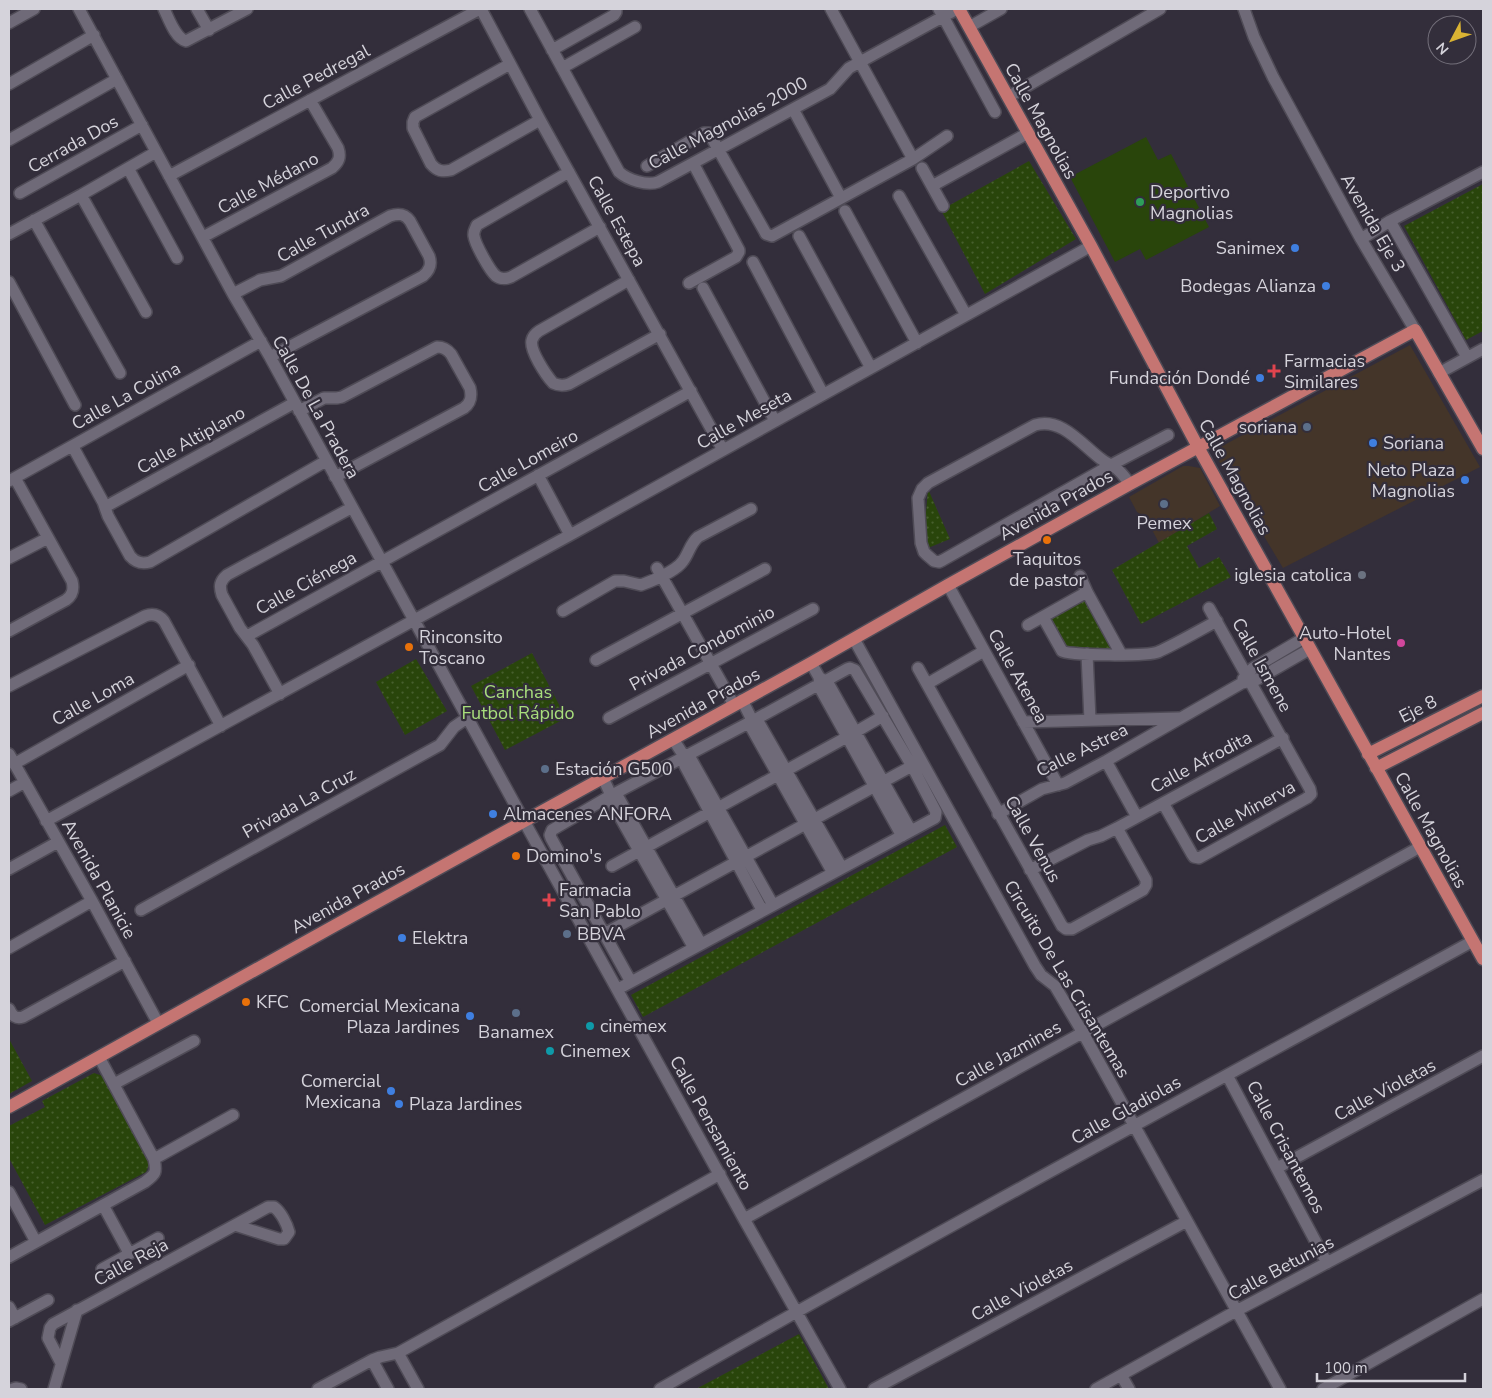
<svg xmlns="http://www.w3.org/2000/svg" width="1492" height="1398" viewBox="0 0 1492 1398" font-family="'Nunito Sans',sans-serif">
<style>
.commercial{fill:#443529}
.green{fill:url(#green-dots)}
.pitch{fill:#29450b}
.lines{fill:none;stroke-linecap:round;stroke-linejoin:round}
.minor-casing{stroke:#4f4b56;stroke-width:14}
.major-casing{stroke:#4f4b56;stroke-width:15}
.minor{stroke:#6f6a78;stroke-width:11}
.major{stroke:#c57572;stroke-width:12}
.leisure-dot{fill:#2e9e5b;stroke:#332e3b;stroke-width:2}
.shop-dot{fill:#3f7fe0;stroke:#332e3b;stroke-width:2}
.health-dot{fill:#e0444e;stroke:#332e3b;stroke-width:2}
.service-dot{fill:#5c6f8a;stroke:#332e3b;stroke-width:2}
.food-dot{fill:#e8710a;stroke:#332e3b;stroke-width:2}
.worship-dot{fill:#6b7280;stroke:#332e3b;stroke-width:2}
.hotel-dot{fill:#d1479c;stroke:#332e3b;stroke-width:2}
.culture-dot{fill:#0f9aa8;stroke:#332e3b;stroke-width:2}
.labels{text-anchor:middle;dominant-baseline:central;stroke-width:4.5;stroke-linejoin:round;paint-order:stroke}
.street-label{font-size:18px;fill:#d5d3db;stroke:#332e3b}
.poi-label{font-size:18px;fill:#d5d3db;stroke:#332e3b;text-anchor:start}
.park-label{font-size:18px;fill:#a8de7c;stroke:#332e3b}
</style>
<defs>
<pattern id="green-dots" width="8" height="8" patternUnits="userSpaceOnUse" patternTransform="scale(1.25)"><rect width="8" height="8" fill="#29450b"/><path d="M2 2h.1M6 6h.1" fill="none" stroke="#475f2e" stroke-width="1.8" stroke-linecap="round"/></pattern>
</defs>
<rect width="100%" height="100%" fill="#332e3b"/>
<path class="commercial" d="M1410,345L1480,467L1283,568L1213,451Z
M1183,466H1189L1200,468L1220,506L1159,543L1148,522L1142,515L1137,512L1129,497Z"/>
<path class="green" d="M1029,161L1076,239L985,294L941,210Z
M1483,184V331L1466,340L1404,226Z
M928,489L950,539L923,550Z
M1209,513L1217,529L1187,546L1199,568L1219,557L1231,577L1141,624L1112,570Z
M1086,593L1122,649L1061,658L1041,621Z
M532,653L566,718L505,750L471,686Z
M416,659L447,711L405,735L376,682Z
M945,825L957,847L643,1017L631,995Z
M9,1039L32,1081L9,1094Z
M94,1073L103,1076L150,1162L146,1172L45,1225L9,1158V1126L45,1107L42,1101Z
M799,1334L829,1389H696Z"/>
<path class="pitch" d="M1146,137L1158,160L1171,154L1209,227L1146,260L1140,249L1115,262L1070,177Z"/>
<g class="lines">
<g class="minor-casing">
<path id="minor" d="M79,9L233,294L270,357L524,821L744,1219L840,1389
M164,9C169,19 175,38 186,41L247,9
M197,9L209,30
M481,9L540,120L723,450
M530,9L619,172C628,180 647,186 658,182L830,89L849,68L957,9
M831,9L913,159
M939,9L995,112
M1244,9L1254,37L1273,77L1361,239L1415,330
M9,23L34,9
M969,27L1001,9
M552,50L614,15L616,12V9
M510,64L415,117L413,122V128L431,164C437,171 442,172 451,170L540,120
M562,68L635,27
M9,84L94,35
M1008,97L1160,9
M793,109L841,198
M9,140L117,79
M647,166L704,133H709L765,232L766,234L772,236L913,159L947,136
M128,168L177,258
M922,168L943,206
M569,172L477,225C475,229 473,232 474,236C475,244 490,271 496,276C500,279 506,279 511,277L600,227
M169,176L480,9
M932,186L1028,133
M20,193L142,125
M81,195L146,312
M899,196L966,315
M845,211L917,343
M34,220L120,373
M1390,221L1467,357
M9,234L81,195L156,152
M799,236L871,368
M203,237L332,168C339,162 341,157 338,148L310,100
M1361,239L1390,221L1483,172
M753,262L823,394
M629,280L539,331C536,333 533,336 532,340C529,350 546,375 553,383C559,386 563,386 569,384L660,334
M9,282L75,405
M689,283L736,257L739,252V250L693,163
M703,288L775,421
M233,294L260,280L281,276L390,216C399,213 405,214 410,221L429,256C432,264 430,270 423,276L270,357
M1439,373L1483,349
M299,411L324,398H337L342,397L437,347C443,347 447,349 451,354L470,388C472,397 471,403 464,408L335,477
M73,447L103,502L108,516L130,556C136,563 142,564 150,562L326,461
M538,475L570,535
M9,481L261,341
M1130,484C1126,479 1122,473 1117,469C1112,465 1106,463 1101,459C1082,445 1062,417 1035,425L928,483L922,489L918,498L921,543L924,552L927,555L934,561L939,562L943,560L1111,465L1168,435
M105,507L294,403
M9,558L48,538
M657,568L734,705
M1080,576L1087,592L1121,654
M948,585L1058,785
M563,611L615,581H624L641,585C652,581 676,571 683,561C689,553 690,544 698,537L751,509
M1043,617L1062,651C1069,656 1149,656 1158,652C1178,643 1198,631 1217,621
M1028,625L1087,592
M9,631L66,600C73,595 74,589 72,581L15,478
M247,636L691,391
M854,639L1035,966L1041,975L1055,986L1083,1033L1280,1389
M1087,654L1090,720
M596,660L765,569
M811,663L819,677L820,688L902,836
M918,668L1062,926L1066,929H1072L1143,890L1146,885V880L1117,828
M819,677L828,683L911,831
M1243,679L1253,668L1304,638
M927,684L984,651
M9,686L145,616C153,613 159,615 164,621L221,726
M280,694L253,645L240,628L222,595C219,586 220,581 227,575L351,508
M742,700L751,718L750,722L751,727L833,873
M609,718L813,609
M751,718L759,723L842,868
M1023,722L1179,718
M673,739L682,753L685,766L762,910
M682,753L687,756L692,761L773,905
M9,754L92,901L158,1023
M1106,761L1137,817
M14,764L189,665
M603,778L610,793V796L611,801L694,948
M9,791L25,782
M610,793L618,797L701,944
M1163,803L1192,854L1194,857L1199,858L1307,798L1311,794L1310,789L1209,608
M998,814L1042,789L1065,783L1106,761L1242,683L1256,680L1310,649
M46,821L570,535L1091,246
M612,866L847,737L883,716
M9,869L58,842
M1030,870L1088,840L1101,836L1117,828L1283,738
M141,910L440,745L454,727L467,718
M604,934L912,766
M9,948L92,901
M618,989L935,818L936,812L935,810L912,766L855,670L850,668L847,669L756,719L610,796L552,830L550,835L551,838L631,982
M9,1009C12,1016 16,1019 23,1017L125,961
M1227,1075L1327,1263
M114,1084L194,1041
M154,1159L233,1115
M1277,1168L1483,1056
M9,1192L36,1242
M103,1205L129,1253
M744,1219L1420,847
M9,1257L145,1182C156,1174 157,1172 154,1159L99,1057
M102,1269L158,1238
M9,1307L15,1318
M9,1321L48,1300
M398,1353L418,1389
M372,1360L388,1389
M61,1363L48,1338L50,1328L53,1324L268,1207H274C281,1212 287,1224 289,1232L284,1239H279L235,1225
M1121,1375L1129,1389
M13,1389L16,1388L21,1389
M54,1389L77,1310
M318,1389L372,1360L380,1357L398,1353L720,1174
M660,1389C929,1236 1202,1089 1473,941
M874,1389L1187,1221
M1096,1389L1236,1311L1483,1180
M1323,1389L1483,1299"/>
</g>
<g class="major-casing">
<path id="major" d="M959,9L1091,246L1198,447L1483,959
M1368,754L1483,696
M1376,768L1483,713
M9,1107L334,926L811,663L948,585L1130,484L1415,330L1483,449"/>
</g>
<use href="#minor" class="minor"/>
<use href="#major" class="major"/>
</g>
<circle class="leisure-dot" cx="1140" cy="202" r="5"/>
<g class="shop-dot">
<circle cx="1295" cy="248" r="5"/>
<circle cx="1326" cy="286" r="5"/>
<circle cx="1260" cy="378" r="5"/>
<circle cx="1373" cy="443" r="5"/>
<circle cx="1465" cy="480" r="5"/>
<circle cx="493" cy="814" r="5"/>
<circle cx="402" cy="938" r="5"/>
<circle cx="470" cy="1016" r="5"/>
<circle cx="391" cy="1091" r="5"/>
<circle cx="399" cy="1104" r="5"/>
</g>
<g class="health-dot">
<path d="M1271.5 363.5h5v5h5v5h-5v5h-5v-5h-5v-5h5z"/>
<path d="M546.5 892.5h5v5h5v5h-5v5h-5v-5h-5v-5h5z"/>
</g>
<g class="service-dot">
<circle cx="1307" cy="427" r="5"/>
<circle cx="1164" cy="504" r="5"/>
<circle cx="545" cy="769" r="5"/>
<circle cx="567" cy="934" r="5"/>
<circle cx="516" cy="1013" r="5"/>
</g>
<g class="food-dot">
<circle cx="1047" cy="540" r="5"/>
<circle cx="409" cy="647" r="5"/>
<circle cx="516" cy="856" r="5"/>
<circle cx="246" cy="1002" r="5"/>
</g>
<circle class="worship-dot" cx="1362" cy="575" r="5"/>
<circle class="hotel-dot" cx="1401" cy="643" r="5"/>
<g class="culture-dot">
<circle cx="590" cy="1026" r="5"/>
<circle cx="550" cy="1051" r="5"/>
</g>
<g class="labels">
<g class="street-label">
<text transform="translate(316 77) rotate(-28)">Calle Pedregal</text>
<text transform="translate(1041 121) rotate(61)">Calle Magnolias</text>
<text transform="translate(728 123) rotate(-28)">Calle Magnolias 2000</text>
<text transform="translate(73 144) rotate(-29)">Cerrada Dos</text>
<text transform="translate(268 183) rotate(-28)">Calle Médano</text>
<text transform="translate(617 221) rotate(61)">Calle Estepa</text>
<text transform="translate(1373 223) rotate(60)">Avenida Eje 3</text>
<text transform="translate(323 233) rotate(-29)">Calle Tundra</text>
<text transform="translate(126 396) rotate(-29)">Calle La Colina</text>
<text transform="translate(316 407) rotate(61)">Calle De La Pradera</text>
<text transform="translate(744 419) rotate(-29)">Calle Meseta</text>
<text transform="translate(191 440) rotate(-29)">Calle Altiplano</text>
<text transform="translate(528 461) rotate(-29)">Calle Lomeiro</text>
<text transform="translate(1235 477) rotate(61)">Calle Magnolias</text>
<text transform="translate(1056 505) rotate(-29)">Avenida Prados</text>
<text transform="translate(306 583) rotate(-29)">Calle Ciénega</text>
<text transform="translate(702 648) rotate(-28)">Privada Condominio</text>
<text transform="translate(1262 665) rotate(61)">Calle Ismene</text>
<text transform="translate(1018 676) rotate(61)">Calle Atenea</text>
<text transform="translate(93 699) rotate(-29)">Calle Loma</text>
<text transform="translate(703 703) rotate(-29)">Avenida Prados</text>
<text transform="translate(1418 709) rotate(-27)">Eje 8</text>
<text transform="translate(1082 750) rotate(-26)">Calle Astrea</text>
<text transform="translate(1201 762) rotate(-28)">Calle Afrodita</text>
<text transform="translate(299 803) rotate(-29)">Privada La Cruz</text>
<text transform="translate(1245 812) rotate(-29)">Calle Minerva</text>
<text transform="translate(1431 830) rotate(61)">Calle Magnolias</text>
<text transform="translate(1033 839) rotate(61)">Calle Venus</text>
<text transform="translate(99 879) rotate(61)">Avenida Planicie</text>
<text transform="translate(348 898) rotate(-29)">Avenida Prados</text>
<text transform="translate(1067 979) rotate(59)">Circuito De Las Crisantemas</text>
<text transform="translate(1008 1054) rotate(-29)">Calle Jazmines</text>
<text transform="translate(1385 1090) rotate(-28)">Calle Violetas</text>
<text transform="translate(1126 1110) rotate(-29)">Calle Gladiolas</text>
<text transform="translate(711 1123) rotate(61)">Calle Pensamiento</text>
<text transform="translate(1286 1147) rotate(62)">Calle Crisantemos</text>
<text transform="translate(131 1262) rotate(-28)">Calle Reja</text>
<text transform="translate(1281 1268) rotate(-28)">Calle Betunias</text>
<text transform="translate(1022 1290) rotate(-28)">Calle Violetas</text>
</g>
<g class="poi-label">
<text x="1150" y="192">Deportivo<tspan x="1150" dy="21">Magnolias</tspan></text>
<text x="1285" y="248" text-anchor="end">Sanimex</text>
<text x="1316" y="286" text-anchor="end">Bodegas Alianza</text>
<text x="1284" y="361">Farmacias<tspan x="1284" dy="21">Similares</tspan></text>
<text x="1250" y="378" text-anchor="end">Fundación Dondé</text>
<text x="1297" y="427" text-anchor="end">soriana</text>
<text x="1383" y="443">Soriana</text>
<text x="1455" y="470" text-anchor="end">Neto Plaza<tspan x="1455" dy="21">Magnolias</tspan></text>
<text x="1164" y="523" text-anchor="middle">Pemex</text>
<text x="1047" y="559" text-anchor="middle">Taquitos<tspan x="1047" dy="21">de pastor</tspan></text>
<text x="1352" y="575" text-anchor="end">iglesia catolica</text>
<text x="1391" y="633" text-anchor="end">Auto-Hotel<tspan x="1391" dy="21">Nantes</tspan></text>
<text x="419" y="637">Rinconsito<tspan x="419" dy="21">Toscano</tspan></text>
<text x="555" y="769">Estación G500</text>
<text x="503" y="814">Almacenes ANFORA</text>
<text x="526" y="856">Domino's</text>
<text x="559" y="890">Farmacia<tspan x="559" dy="21">San Pablo</tspan></text>
<text x="577" y="934">BBVA</text>
<text x="412" y="938">Elektra</text>
<text x="256" y="1002">KFC</text>
<text x="460" y="1006" text-anchor="end">Comercial Mexicana<tspan x="460" dy="21">Plaza Jardines</tspan></text>
<text x="600" y="1026">cinemex</text>
<text x="516" y="1032" text-anchor="middle">Banamex</text>
<text x="560" y="1051">Cinemex</text>
<text x="381" y="1081" text-anchor="end">Comercial<tspan x="381" dy="21">Mexicana</tspan></text>
<text x="409" y="1104">Plaza Jardines</text>
</g>
<g class="park-label">
<text x="518" y="692">Canchas<tspan x="518" dy="21">Futbol Rápido</tspan></text>
</g>
</g>
<rect width="1492" height="1398" fill="none" stroke="#d5d3db" stroke-width="20"/>
<g transform="translate(1452 40) rotate(229)"><circle r="24" fill="#332e3b" stroke="#74707b"/>
<path d="M0-4L9 19L0 12L-9 19Z" fill="#dab333"/>
<text y="-8" font-size="14" font-weight="bold" text-anchor="middle" fill="#d5d3db">N</text>
</g>
<path d="M1317 1373v8h148v-8" fill="none" stroke="#d5d3db" stroke-width="2.5"/>
<text x="1324" y="1373" font-size="15" fill="#d5d3db" stroke="#332e3b" stroke-width="4" paint-order="stroke">100 m</text>
</svg>
